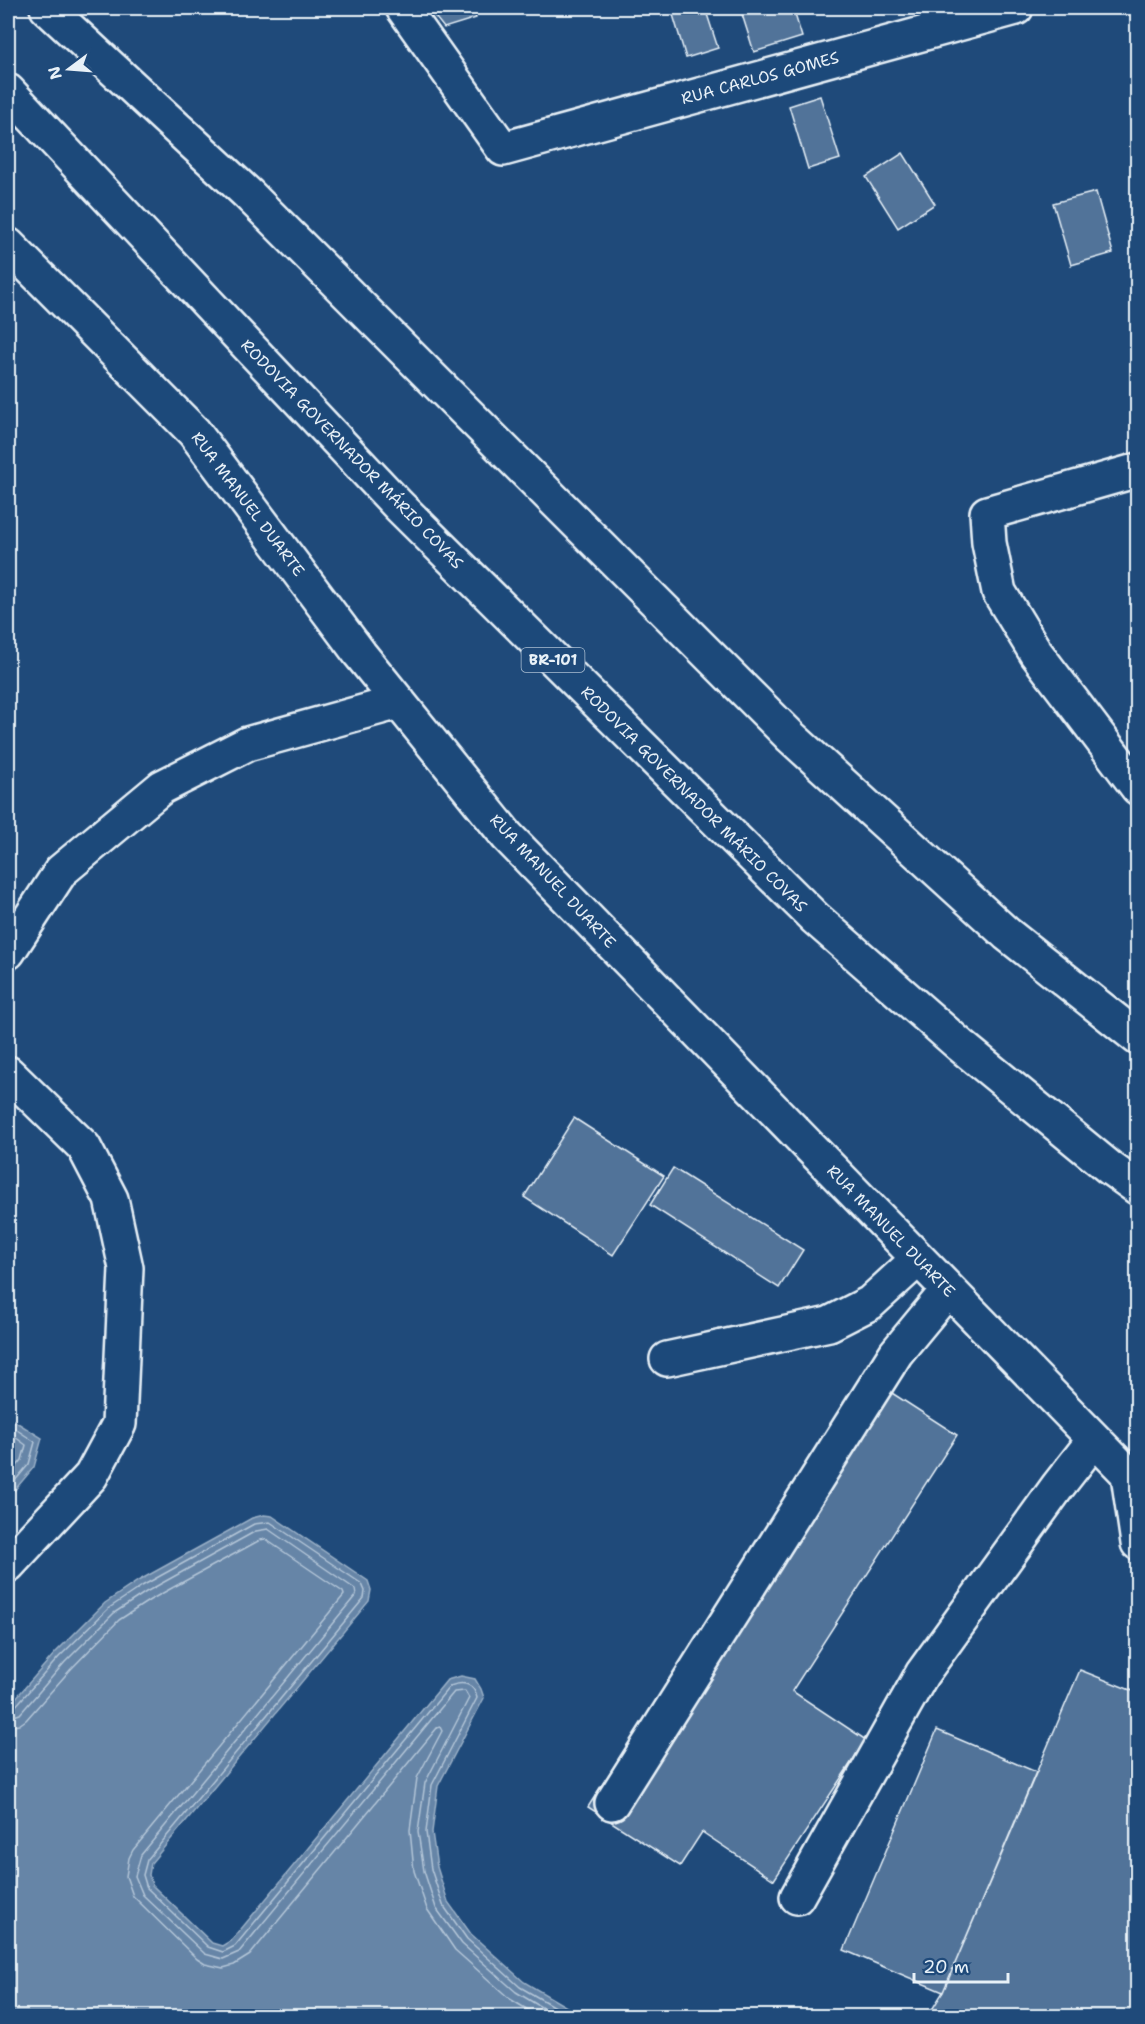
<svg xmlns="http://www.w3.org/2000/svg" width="1145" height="2024" viewBox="0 0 1145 2024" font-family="'Shantell Sans',sans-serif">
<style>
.water{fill:#6685a7;stroke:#9ab0c7;stroke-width:1.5}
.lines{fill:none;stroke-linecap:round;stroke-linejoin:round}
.shore{stroke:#b4c6d8;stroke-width:1.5}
.building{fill:#517399;stroke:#e8f1f8;stroke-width:1.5}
.minor-casing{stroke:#e8f1f8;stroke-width:38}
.highway-casing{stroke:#e8f1f8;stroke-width:38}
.minor{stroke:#1f4a7a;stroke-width:33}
.highway{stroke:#1f4a7a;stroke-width:33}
.labels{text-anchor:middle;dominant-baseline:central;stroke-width:4.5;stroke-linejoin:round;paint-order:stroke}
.shield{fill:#1f4a7a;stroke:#acbfd2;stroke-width:1.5}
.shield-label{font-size:15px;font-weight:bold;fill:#e8f1f8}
.street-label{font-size:16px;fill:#e8f1f8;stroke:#1f4a7a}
</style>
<rect width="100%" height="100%" fill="#1f4a7a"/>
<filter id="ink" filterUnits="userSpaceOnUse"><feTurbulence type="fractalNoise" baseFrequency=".0167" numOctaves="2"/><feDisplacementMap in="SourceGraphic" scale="12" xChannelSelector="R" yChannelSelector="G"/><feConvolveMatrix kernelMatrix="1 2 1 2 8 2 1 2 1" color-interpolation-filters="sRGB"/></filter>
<g filter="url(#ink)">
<path class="water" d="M8,1417L42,1438L34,1467L8,1498Z
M264,1515L272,1516L368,1581L371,1590L369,1601L151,1863L149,1875L152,1885L212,1943L222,1946L232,1940L447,1680L461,1676L475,1679L481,1689L484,1698L438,1786L432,1832L437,1867L448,1902L471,1934L524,1982L582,2016H8V1707L55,1653L105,1603L138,1581L252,1518Z"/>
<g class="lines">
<path class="shore" d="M8,1424L35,1442L29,1464L8,1489
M8,1432L26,1445L22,1460L8,1477
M8,1711L14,1708L59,1657L109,1608L142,1586L254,1524L270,1522L362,1584L365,1591L364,1598L147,1860L143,1875L147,1888L208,1947L223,1952L235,1946L450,1686C463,1681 474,1683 477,1698L432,1785L426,1832L431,1869L443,1905L467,1939L520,1987L570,2016
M8,1718L20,1714L65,1662L114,1613L146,1592L256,1531L268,1529L355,1589L356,1595L141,1855L135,1876L143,1895L205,1954L223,1959L239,1952L454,1692L465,1691L469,1698L425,1783L418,1832L424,1871L436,1908L462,1944L516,1992L556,2016
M8,1727L19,1725L26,1720L71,1669L119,1620L150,1600L260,1540L265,1539L343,1592L344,1595L133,1850L129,1858L126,1876L133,1896L197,1959L205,1964L223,1968L234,1965L250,1955L437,1728L440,1727L442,1731L417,1778L410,1830L414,1871L427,1909L455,1950L510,1999L538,2016"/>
</g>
<path class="building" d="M428,8H473L476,18L444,28Z
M671,8H705L718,48L686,58Z
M740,8H793L802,37L754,52Z
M820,96L840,159L808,169L789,106Z
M903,153L935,204L898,228L866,177Z
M1096,192L1113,253L1071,265L1053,203Z
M574,1118L664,1176L613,1255L524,1197Z
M673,1168L803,1250L779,1288L650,1205Z
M864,1375L957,1435L792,1691L866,1740L774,1880L702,1832L680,1866L588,1807Z
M1080,1670L1138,1693V2016H928L943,1992Z
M937,1730L1036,1772L943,1992L844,1950Z"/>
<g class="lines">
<g class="minor-casing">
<path id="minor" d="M403,8L503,149L1016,8
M8,245L194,432L360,654L507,836L1138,1484
M1138,470L987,513L989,543L999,592L1036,653L1138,788
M8,952L61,871L162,787L247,744L399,702
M8,1073L84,1147L111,1199L126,1268L119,1424L91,1476L8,1565
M667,1359L829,1324L870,1303L918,1259
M1128,1475L1138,1543
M612,1803L896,1353L948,1290
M797,1897L922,1674L1058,1486L1094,1440"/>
</g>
<g class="highway-casing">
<path id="highway" d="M47,8L248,194L791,737L1007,934L1138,1038
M8,91L398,505L815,918L960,1045L1110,1168L1138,1188"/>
</g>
<use href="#minor" class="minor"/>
<use href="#highway" class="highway"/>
</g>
</g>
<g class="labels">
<rect class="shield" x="521.5" y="648" width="63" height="24" rx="4.5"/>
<g class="shield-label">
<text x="553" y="660">BR-101</text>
</g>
<g class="street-label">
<text transform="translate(760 78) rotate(-15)">RUA CARLOS GOMES</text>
<text transform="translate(352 454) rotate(46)">RODOVIA GOVERNADOR MÁRIO COVAS</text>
<text transform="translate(248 504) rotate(53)">RUA MANUEL DUARTE</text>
<text transform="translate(694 799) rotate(45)">RODOVIA GOVERNADOR MÁRIO COVAS</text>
<text transform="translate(553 881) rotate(47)">RUA MANUEL DUARTE</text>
<text transform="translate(891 1231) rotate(46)">RUA MANUEL DUARTE</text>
</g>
</g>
<rect width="1145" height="2024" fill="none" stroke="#1f4a7a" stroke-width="30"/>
<rect x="15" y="15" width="1115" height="1994" fill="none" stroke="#e8f1f8" stroke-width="2" filter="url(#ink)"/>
<g transform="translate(69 69) rotate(254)" stroke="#1f4a7a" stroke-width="4.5" paint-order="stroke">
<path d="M0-4.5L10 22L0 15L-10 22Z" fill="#e8f1f8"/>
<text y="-9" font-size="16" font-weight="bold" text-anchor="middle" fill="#e8f1f8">N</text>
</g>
<path d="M914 1973v9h94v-9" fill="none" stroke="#e8f1f8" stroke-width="3"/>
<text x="923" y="1973" font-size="18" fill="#e8f1f8" stroke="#1f4a7a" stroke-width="4.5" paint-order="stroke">20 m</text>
</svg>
